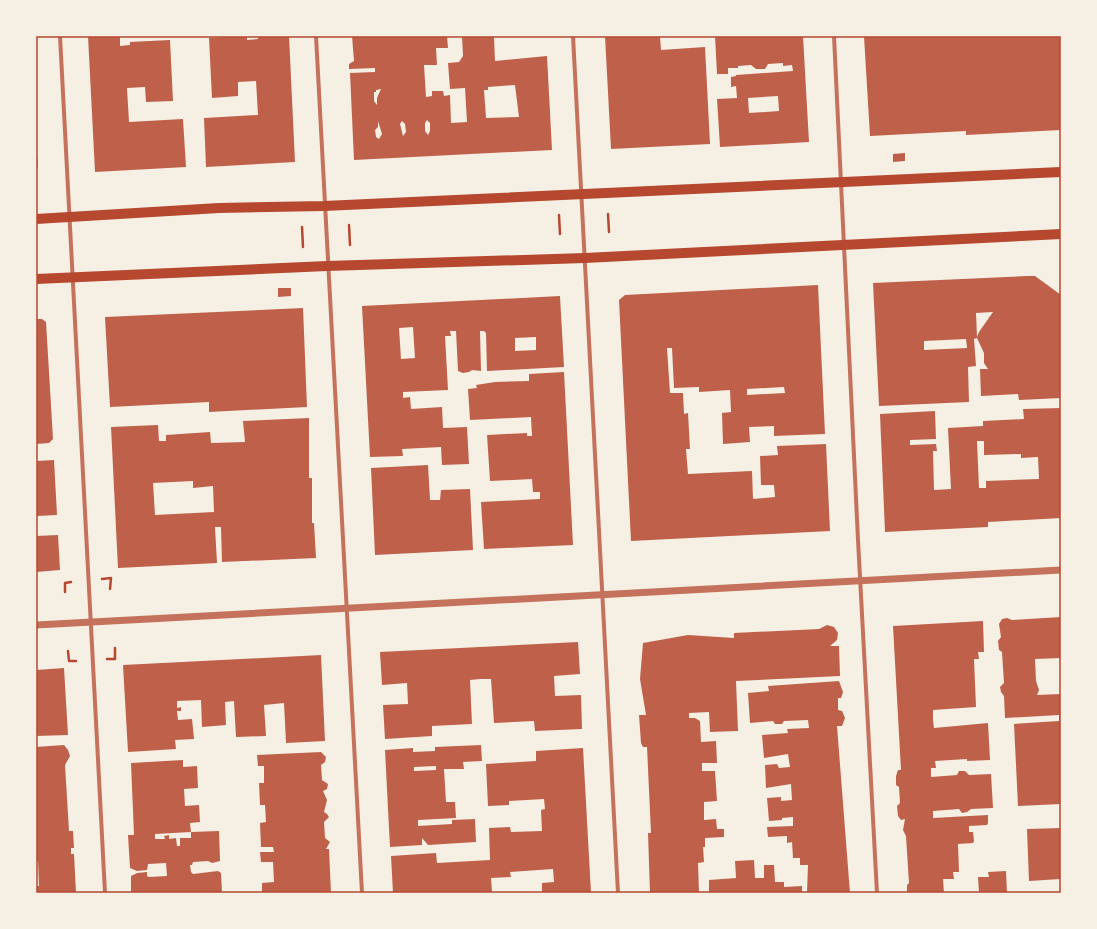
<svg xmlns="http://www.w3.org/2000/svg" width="1097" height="929" viewBox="0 0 1097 929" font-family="'Source Sans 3',sans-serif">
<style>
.building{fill:#bf614a;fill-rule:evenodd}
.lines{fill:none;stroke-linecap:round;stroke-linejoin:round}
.path{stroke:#b5482f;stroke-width:2.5}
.minor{stroke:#c5725c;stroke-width:4}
.tertiary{stroke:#c5725c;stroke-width:7}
.primary{stroke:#b5482f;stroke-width:10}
.neatline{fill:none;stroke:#b5482f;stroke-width:1.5}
</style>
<rect width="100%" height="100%" fill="#f6efe4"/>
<path class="building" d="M88,36H120V46L130,45V42L170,40L173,101L146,102L145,87L127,88L129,122L183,119L186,167L95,172Z
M247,36V40L258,39V36H289L295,162L206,167L204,118L258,115L256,81L238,82V96L212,98L209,38Z
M352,36H447L448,48H436L437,65H424L426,97L432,96V91H443L444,96L450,95L451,123L467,122L465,88L450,89L448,63L459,62L463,56L462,36H498L494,37L495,61L547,56L552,150L354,160L350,73L375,72V68L349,69V64L354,61ZM515,85L519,117L486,118L484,90H488V87ZM381,89L377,98V105L374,101V92H376V90ZM427,120L430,123V131L428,135L425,131V123ZM378,121L382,134L379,139L376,137L375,130L378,127ZM402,121L405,124L406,132L403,136L400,124Z
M605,36H660L661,50L705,47L710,144L611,149Z
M715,36H803L809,142L720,147L717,99L737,98L736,86L731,87V77L736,76V75L793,71L792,65L783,66V63L768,64L765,69H756L751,65L738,66V68H728V74H717ZM778,96L779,111L749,113L748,98Z
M864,36H961L962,38V36H1061V130L966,135V131L870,136Z
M36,143L38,167L36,169Z
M905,153V161L893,162V154Z
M1027,276H1035L1061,295V398L1019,400L1018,394L981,396L980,369H988L984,363V353L977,338L974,339L976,366L968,367L969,402L879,406L873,283ZM993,312L979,332L977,337L976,313ZM966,339L967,348L924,350V341Z
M818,285L825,434L774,436V426L749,427L750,442L723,444L722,413L731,412L730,390L699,392V387L674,388L672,348H667L670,393H683L684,414L688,413L690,449H686L688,474L752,471L753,499L775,497L774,485H761L760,456L778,455L777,446L826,444L830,531L631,541L619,300L625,295ZM784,387L785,393L747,395V389Z
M278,288H291V296L278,297Z
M560,296L564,367L487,371L486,333L484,331H480L481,371L472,370L469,372L463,373L458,371L456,331H450L451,336H445L448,390L403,392V398L410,397L411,409L442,407L443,428L467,427L469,464L442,465L441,447L402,449L403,456L370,457L362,306ZM413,327L415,358L401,359L399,328ZM536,337V350L515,351V338Z
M303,308L307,407L209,412V402L110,407L105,317Z
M36,319H42L46,322L53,439L49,443L36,444Z
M564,372L573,545L484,549L481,502L540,499V492H533L532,479L490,481L487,435L527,433V436H532L531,417L470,420L468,389L477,388L476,385L495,382L529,381V374Z
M1061,408V518L988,522V527L885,532L880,414L935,411L936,439L910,440V445L936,444L937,451H933L934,490L951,489L948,428L983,426V421L1024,419L1023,409ZM977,441H984V455L1021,454V458L1038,457L1039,479L986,481V488H979Z
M309,418V478H312V523H314L316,558L222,562L221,527H215L217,563L118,568L111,427L158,425L159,441H166V435L210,432L211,443L245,442L243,421ZM193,481V488L213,486L214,512L155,515L153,483Z
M54,460L57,515L36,516V461Z
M428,465L430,500H440L441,490L470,489L473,550L375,555L371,468Z
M58,535L60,570L36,572V536Z
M1061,617V658L1035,659L1036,681L1039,690L1037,695L1061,694V804L1018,806L1014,724L1059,721V715L1005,718L1004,696L1001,692L1000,687L1004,683L1002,652L999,650L998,641L1001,637L999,624L1002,619L1007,618L1012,620Z
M983,621L984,652H978L979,659H974L976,707L933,710V720L934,728L988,723L990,760L967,761V759L935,761L936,768H931V777L957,775L959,771H965L969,775L991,774L993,808L971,809L967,812L962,813L959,809L933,811V818L988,815V823L987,825L969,826V832H973L974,841L973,843L958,844L959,872H953L954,879H943L944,893H907V885L909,883L906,836L903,830L905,819L901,820L898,816L897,806L900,803L899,787L896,785V776L898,770H901L893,626Z
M827,625L834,627L838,633L837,640L830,646H839L840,676L736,681L738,731L710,732L709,712L689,713V718H695L700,721L701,742L716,741L717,763H702V771H715L717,801L704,802V820L716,819L717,829H724V837L705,838V847H703L704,862L698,863L699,892L650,893L648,833H651L647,747H643L641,743L639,715H646L640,679L643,643L688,635L734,638V633L819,629Z
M578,642L580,674L554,676L555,696L581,695L582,729L535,731L534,721L494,723L491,679H480L470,680L472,724L432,726V736L385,739L383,705L408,704L407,683L382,685L380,652Z
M321,655L325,741L286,743L284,703L264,705L266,736L236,737L234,701L225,702L226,725L202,727L201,700L177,701V708L181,707V711H177L178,720L192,719L194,739L175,740L176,749L128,752L123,665Z
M64,668L68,735L36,736V670Z
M839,681L843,692L841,698H838V710L842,711L845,718L842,726H837L850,893H807L808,865H800V858H793L792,842L787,843V836L768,837L767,827L793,826V817L782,818V820L769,821L767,798L781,797V801L792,800L791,784L766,788L765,765L777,764L779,768L790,767L789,761L788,754L764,758L762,735L788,733L787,729L809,728L808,720L784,721L782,724H775L773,721L750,723L748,693L769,691L768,686Z
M64,745L68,750L70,756L65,765L69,831H73L74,848H71V854H74L76,893H36V886H39L38,861H36V747Z
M481,745L482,761L463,762L464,769H444L446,802H455L456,818L418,820V826L452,824V820L475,819L476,842L428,845L422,838V845L390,847L385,750L413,748V752L435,751V747ZM436,766V770L414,771V767Z
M583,748L591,893H542V883L554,882L553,869L510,872L511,877L491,878L492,893H393L391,856L436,853L437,863L490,860L489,828L510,827L511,832L542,831L541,810L545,809L544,799L509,801V805L488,806L486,764L536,761V751Z
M321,752L326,757L325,762L321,765L322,780L328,784L327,789L323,791L327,800L324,812L327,814L329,817L324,822L325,838L330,842L326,849H329L331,893H264L262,892V883L274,882L273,862H261L260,852H274L273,847H261L260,823L266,822L265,805H260L259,783H264V766H258L257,755Z
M183,760V767L197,766L198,788L184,789L185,806L199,805L200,822L190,823L191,832L219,831L220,861L212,863L208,861L193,862L192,865H190L191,872L193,874L218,871L221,873L222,893H131V876L137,873L147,872V876L149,877L167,876L166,863L148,864L147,870L137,871L130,868L128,835H134L131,763ZM191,832V838H180V846H177L176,838L169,839V835L164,836L165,839H155V834Z
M1061,828V883L1060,879L1029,881L1027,829Z
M754,860L755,878H764V865H774L775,882H784V887L802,886V893H709V880L736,878L735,861Z
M1006,871L1007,893H979L978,877H989L988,872Z"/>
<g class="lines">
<path class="path" d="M608,214L609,232
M559,215L560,234
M349,225L350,245
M302,227L303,247
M102,579L111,578L110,589
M65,592V583L71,582
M68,651L69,661H76
M107,659H115V648"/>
<path class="minor" d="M60,36L105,893
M316,36L362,893
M573,36L618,893
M834,36L858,540L877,893"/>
<path class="tertiary" d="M36,625L1061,570"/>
<path class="primary" d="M36,219L219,208L324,206L1061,172
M36,279L327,266L585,258L1061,234"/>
</g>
<rect width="1097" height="929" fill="none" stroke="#f6efe4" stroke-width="74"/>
<rect x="37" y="37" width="1023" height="855" class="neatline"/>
</svg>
